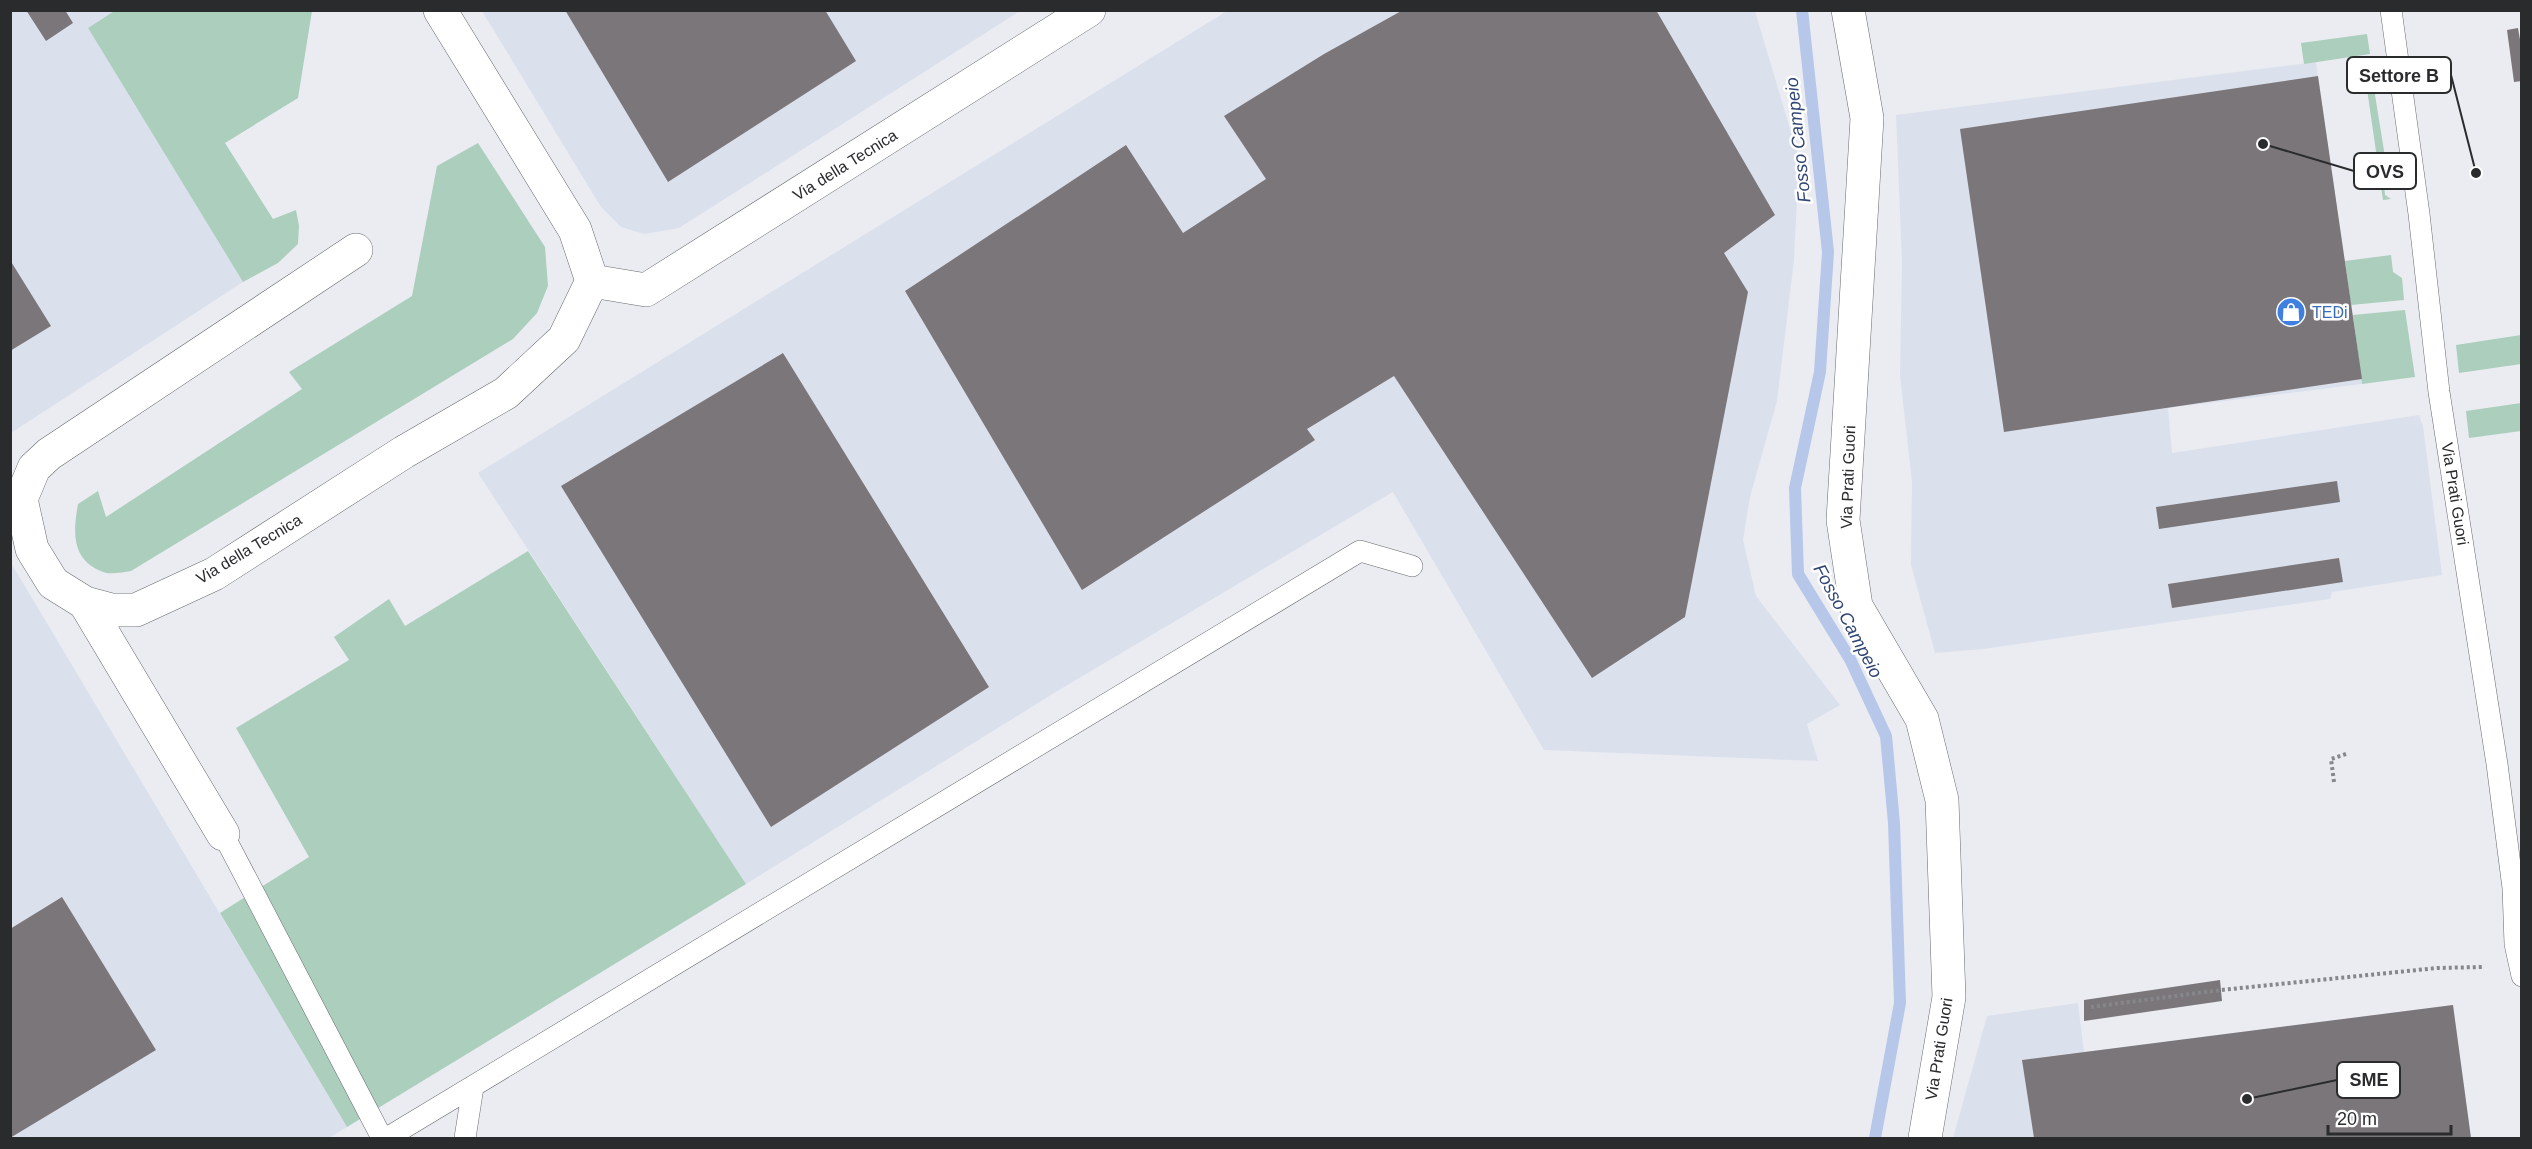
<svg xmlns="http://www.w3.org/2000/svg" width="2532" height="1149" viewBox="0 0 2532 1149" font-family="Helvetica,sans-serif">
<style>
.built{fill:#dbe0ed}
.green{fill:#abcebd}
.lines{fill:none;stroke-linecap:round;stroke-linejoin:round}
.stream{stroke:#b6c7e9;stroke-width:12}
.building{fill:#7b7679}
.lane-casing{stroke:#676a6e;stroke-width:22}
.street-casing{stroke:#676a6e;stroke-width:34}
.path{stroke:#85878b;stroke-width:4;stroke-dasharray:3 3;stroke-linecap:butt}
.lane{stroke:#fff;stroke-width:21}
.street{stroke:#fff;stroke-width:33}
.labels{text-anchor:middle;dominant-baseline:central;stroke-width:5;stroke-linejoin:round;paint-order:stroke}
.street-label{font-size:16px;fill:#2a2b2d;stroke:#fff}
.shop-label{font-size:16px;fill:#366cbe;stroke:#fff;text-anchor:start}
.water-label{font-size:18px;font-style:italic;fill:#314674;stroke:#fff}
.leader{fill:none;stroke:#2a2b2d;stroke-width:2}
.callout-dot{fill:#2a2b2d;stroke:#fff;stroke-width:2}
.callout{fill:#fff;stroke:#2a2b2d;stroke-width:2}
.callout-label{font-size:18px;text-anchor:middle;font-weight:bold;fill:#2a2b2d}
</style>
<rect width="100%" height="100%" fill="#eaecf2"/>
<path class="built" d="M11,11H116L88,28L243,282L11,433Z
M482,11H1020L679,228L644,234L621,227L601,207Z
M1227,11H1755L1799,159L1794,260L1777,401L1750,497L1743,540L1756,596L1840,705L1807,724L1818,761L1544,750L1393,492L1059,690L746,884L478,473Z
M2316,62L2362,384L2168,408L2172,453L2419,415L2423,426L2442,575L2332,592L2330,599L1983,649L1935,653L1911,565L1912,482L1900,376L1902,263L1896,115Z
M10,561L347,1127L329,1138H11Z
M2078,1003L2084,1052L2453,1005L2471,1138H1953L1987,1016Z"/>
<path class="green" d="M116,10L312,11L298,98L225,143L273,219L296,210L299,226L298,244L278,263L243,282L88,28Z
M2367,34L2370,54L2304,64L2301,43Z
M2374,89L2387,169L2383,175L2385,195L2391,199L2383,200L2367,89Z
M478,143L545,247L548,286L537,313L513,339L131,571C123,572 110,575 103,572C71,560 73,532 78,504L98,491L106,517L302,389L289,372L412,296L437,166Z
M2391,255L2393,272L2402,278L2404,300L2351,305L2345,261Z
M2405,310L2415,377L2362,384L2353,315Z
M2521,335V364L2459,373L2456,345Z
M2521,403V431L2469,438L2466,411Z
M528,551L746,884L347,1127L220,913L309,857L236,728L349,660L334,637L389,599L405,626Z"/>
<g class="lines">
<path class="stream" d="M1802,10L1828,252L1820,372L1795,488L1798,574L1850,659L1886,736L1894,823L1900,1003L1875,1138"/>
</g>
<path class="building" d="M26,10H65L73,23L46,41Z
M565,10H825L856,61L668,182Z
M1403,10H1656L1775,215L1724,253L1748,292L1685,617L1592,678L1394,376L1307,429L1315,440L1082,590L905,291L1126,145L1183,233L1266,179L1224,116L1324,54Z
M2518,28L2522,51V81L2514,82L2507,30Z
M2318,76L2362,379L2004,432L1960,129Z
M10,260L51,326L10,351Z
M783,353L989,687L771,827L561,486Z
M2337,481L2340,502L2159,529L2156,507Z
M2339,558L2343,582L2172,608L2168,584Z
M62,897L156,1050L10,1138V929Z
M2220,980L2222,1001L2084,1021V1000Z
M2453,1005L2471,1138H2034L2022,1060Z"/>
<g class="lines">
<g class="lane-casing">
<path id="lane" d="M2391,10L2419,214L2439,392L2497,764L2513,888L2515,944L2522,976
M223,834L382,1138
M387,1138L1360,551L1412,566
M465,1138L473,1087"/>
</g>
<g class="street-casing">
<path id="street" d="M1848,10L1867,118L1843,520L1856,606L1922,719L1942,800L1949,997L1925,1138
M356,250L49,454L34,468L21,499L32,549L53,583L85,603L111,610H136L214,574L404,452L506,393L564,339L592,281L575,230L440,10
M592,281L646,290L1089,10
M85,603L223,834"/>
</g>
<path class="path" d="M2334,782L2331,759L2346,754
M2091,1007L2221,990L2437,968L2484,967"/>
<use href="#lane" class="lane"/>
<use href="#street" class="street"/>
</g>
<defs>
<g id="shop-disc" transform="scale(1.5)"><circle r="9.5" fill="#3f7fe0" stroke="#fff"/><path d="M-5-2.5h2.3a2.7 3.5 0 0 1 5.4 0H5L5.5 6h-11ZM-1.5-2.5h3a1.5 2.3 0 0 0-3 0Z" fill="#fff"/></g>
</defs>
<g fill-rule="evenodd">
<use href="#shop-disc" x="2291" y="312"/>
</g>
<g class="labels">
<g class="street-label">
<text transform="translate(845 165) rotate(-32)">Via della Tecnica</text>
<text transform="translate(1848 477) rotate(-88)">Via Prati Guori</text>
<text transform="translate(2455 494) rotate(81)">Via Prati Guori</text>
<text transform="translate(249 549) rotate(-31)">Via della Tecnica</text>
<text transform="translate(1939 1049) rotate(-81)">Via Prati Guori</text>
</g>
<g class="shop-label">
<text x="2312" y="312">TEDi</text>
</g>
<g class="water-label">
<text transform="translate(1798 140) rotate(-96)">Fosso Campeio</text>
<text transform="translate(1848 621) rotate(62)">Fosso Campeio</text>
</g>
</g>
<path class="leader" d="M2476 173L2451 75M2263 144L2354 171M2247 1099L2337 1080"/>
<g class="callout-dot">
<circle cx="2476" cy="173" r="6"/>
<circle cx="2263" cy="144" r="6"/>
<circle cx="2247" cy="1099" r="6"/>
</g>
<g class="callout">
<rect x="2347" y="57" width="104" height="36" rx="6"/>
<rect x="2354" y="153" width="62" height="36" rx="6"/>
<rect x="2337" y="1062" width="63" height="36" rx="6"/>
</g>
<g class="callout-label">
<text x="2399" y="82">Settore B</text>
<text x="2385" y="178">OVS</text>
<text x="2369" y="1086">SME</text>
</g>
<rect width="2532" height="1149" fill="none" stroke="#2a2b2d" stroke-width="24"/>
<path d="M2328 1125v9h123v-9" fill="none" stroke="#2a2b2d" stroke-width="3"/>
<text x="2337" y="1125" font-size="18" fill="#2a2b2d" stroke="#ffffff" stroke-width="4.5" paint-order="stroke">20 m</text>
</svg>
